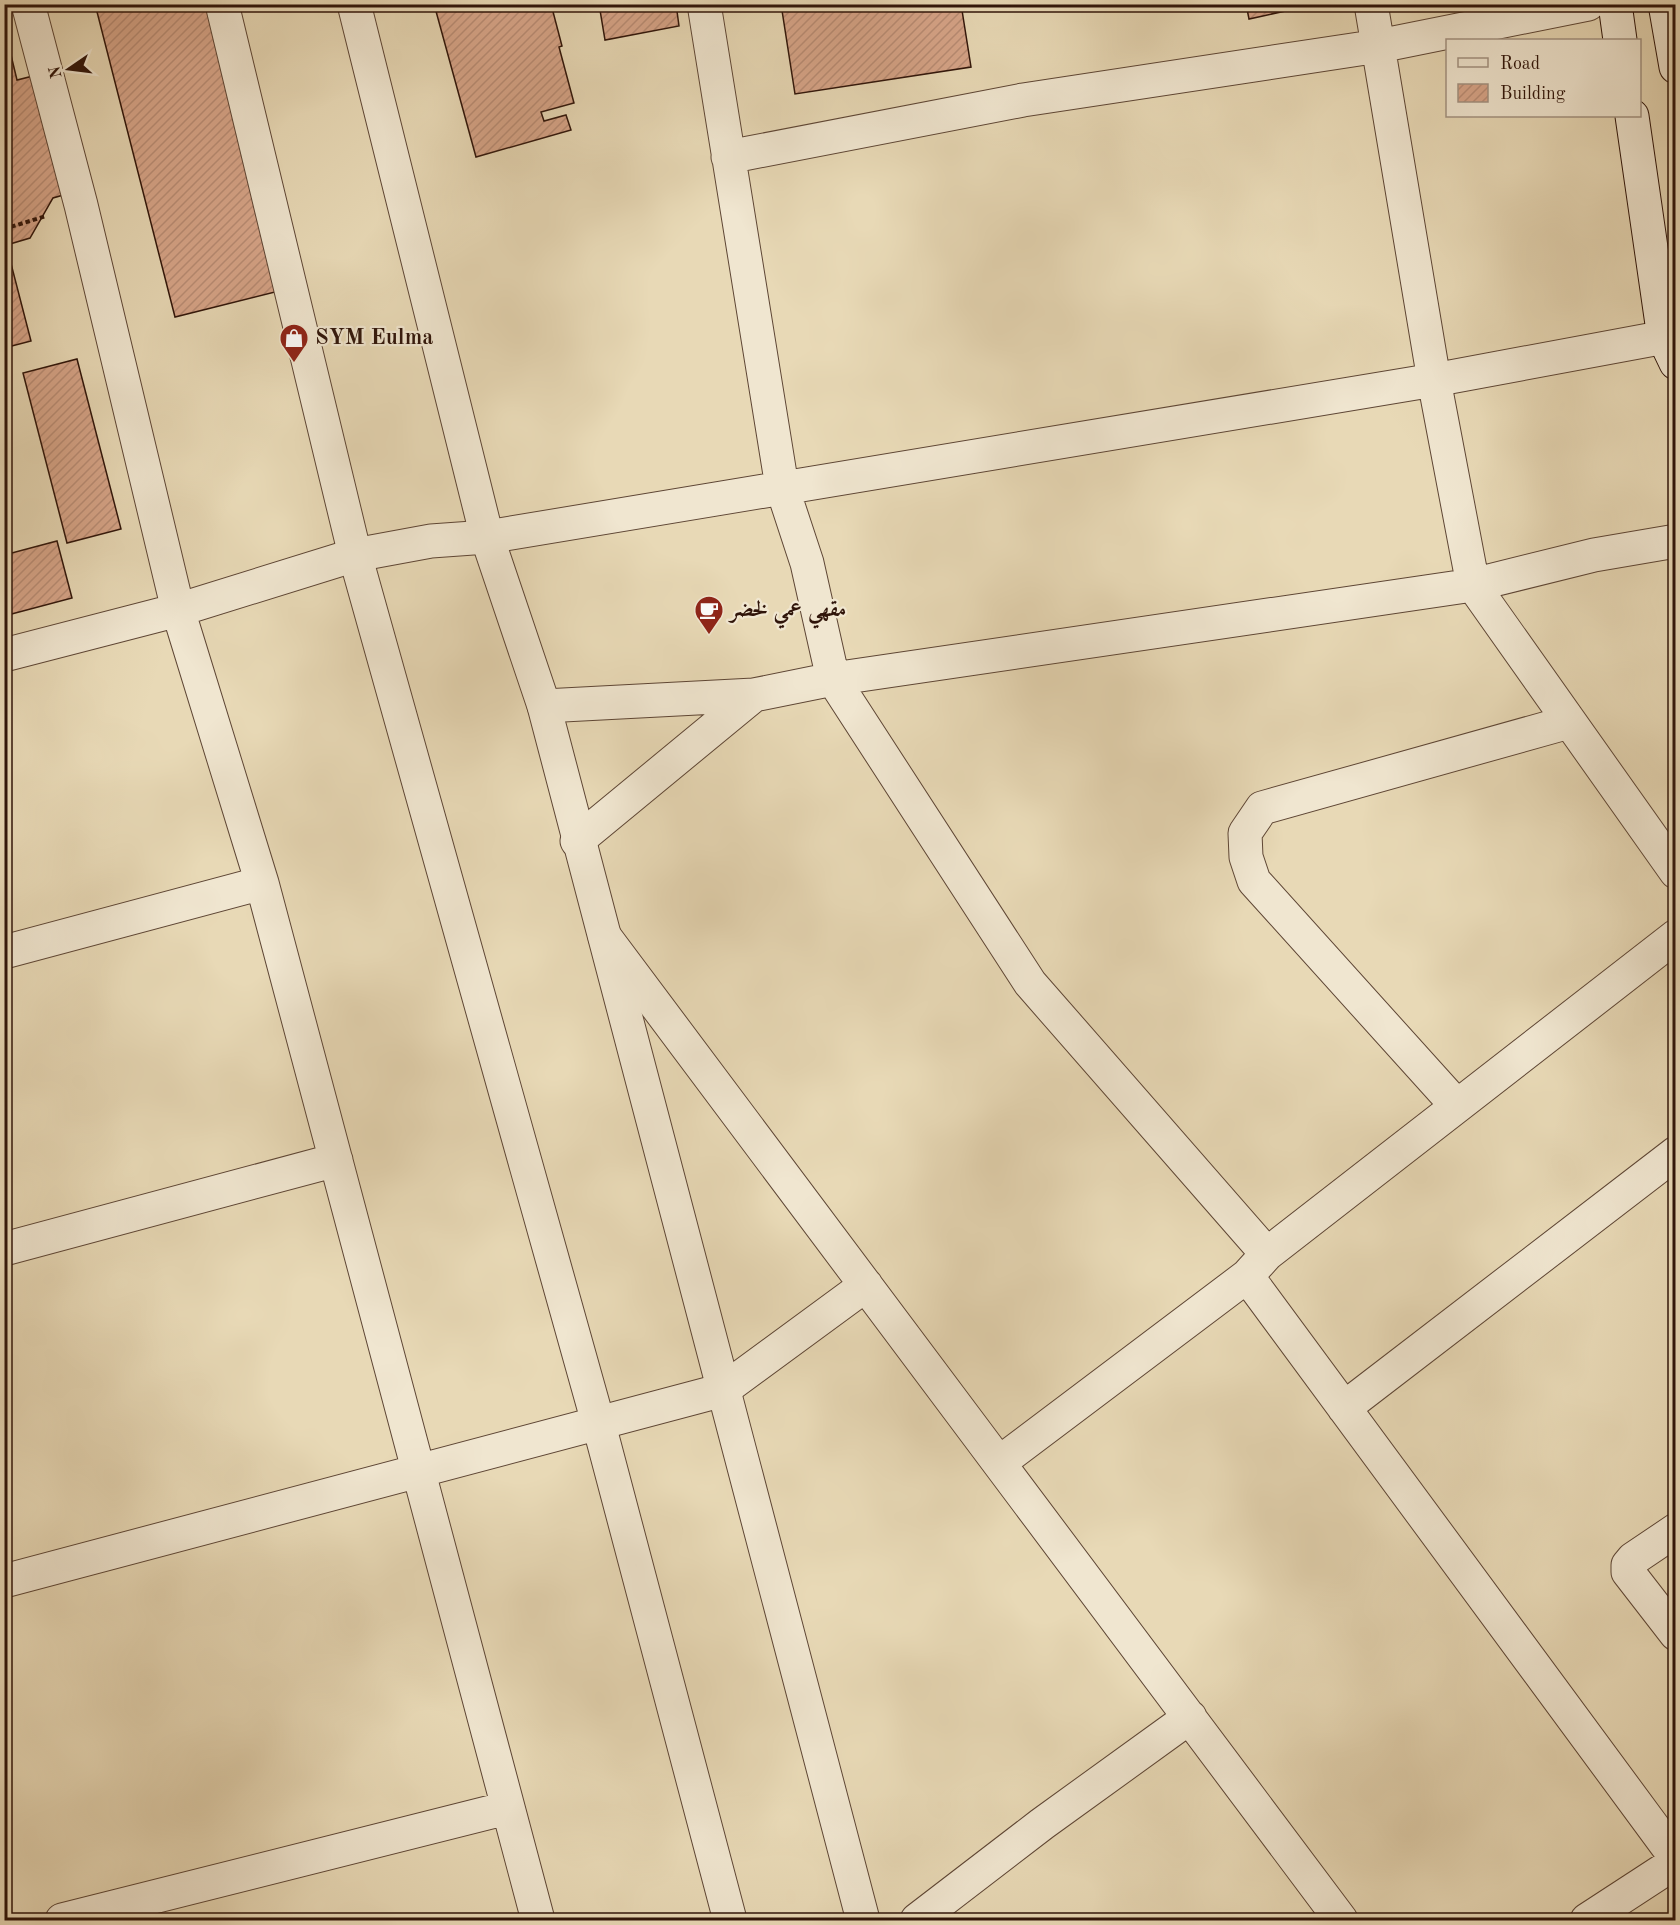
<svg xmlns="http://www.w3.org/2000/svg" width="1680" height="1925" viewBox="0 0 1680 1925" font-family="'Old Standard TT',Amiri,serif">
<style>
.building{fill:url(#building-hatch);stroke:#30150a;stroke-width:1.5}
.lines{fill:none;stroke-linecap:round;stroke-linejoin:round}
.minor-casing{stroke:#5e4635;stroke-width:35}
.tertiary-casing{stroke:#5e4635;stroke-width:35}
.secondary-casing{stroke:#30150a;stroke-width:35}
.path{stroke:#30150a;stroke-width:4;stroke-dasharray:4.5 3;stroke-linecap:butt}
.minor{stroke:#f0e6d0;stroke-width:33}
.tertiary{stroke:#f0e6d0;stroke-width:33}
.secondary{stroke:#f0e6d0;stroke-width:33}
.labels{text-anchor:middle;dominant-baseline:central;stroke-width:4.5;stroke-linejoin:round;paint-order:stroke}
.poi-label{font-size:22px;font-weight:bold;fill:#30150a;stroke:#f0e6d0;text-anchor:start}
</style>
<defs>
<pattern id="building-hatch" width="6" height="6" patternUnits="userSpaceOnUse" patternTransform="scale(1.5)"><rect width="6" height="6" fill="#d7a589"/><path d="M-1 1l2-2M0 6l6-6M5 7l2-2" fill="none" stroke="#b98d75"/></pattern>
</defs>
<rect width="100%" height="100%" fill="#e8d9b6"/>
<filter id="stains"><feTurbulence type="fractalNoise" baseFrequency=".00333" numOctaves="4"/><feColorMatrix values="0 0 0 0 .2 0 0 0 0 .09 0 0 0 0 .02 0 0 0 .5 -.17"/></filter>
<radialGradient id="worn" r=".72"><stop offset=".6" stop-color="#630" stop-opacity="0"/><stop offset="1" stop-color="#630" stop-opacity=".3"/></radialGradient>
<path class="building" d="M95,4H208L287,289L175,317Z
M434,4H551L562,46L559,47L574,103L541,112L544,121L566,115L571,130L476,157Z
M599,4H676L679,26L605,40Z
M781,4H961L971,67L795,94Z
M1246,4H1317L1249,19Z
M4,26L17,80L45,73L74,192L53,198L30,238L10,244L9,235L4,236Z
M8,252L31,341L4,348V253Z
M77,359L121,529L67,543L23,373Z
M57,541L72,598L4,616V555Z"/>
<g class="lines">
<g class="minor-casing">
<path id="minor" d="M28,4L81,205L178,610L262,883L538,1920
M704,4L782,487L807,563L833,679L1030,983L1267,1254L1247,1276L1676,1858
M1371,4L1434,380L1473,585L1676,872
M728,157L1023,100L1379,46L1588,4
M4,655L178,610L355,555L431,541L487,537L1434,380L1676,335
M544,706L754,695L833,679L1473,585L1594,555L1676,541
M577,841L754,695
M605,937L1341,1920
M4,952L262,883
M1457,1106L1254,881L1246,857L1245,833L1262,808L1569,722
M4,1249L336,1160
M1267,1254L1676,936
M1344,1408L1676,1153
M999,1463L1247,1276
M1676,1530L1633,1559L1628,1565V1572L1676,1634
M4,1581L723,1390L866,1285
M62,1920L507,1808
M917,1920L1042,1824L1190,1717
M1587,1920L1676,1862"/>
</g>
<g class="tertiary-casing">
<path id="tertiary" d="M222,4L355,555L603,1440L730,1920
M354,4L487,537L544,706L863,1920"/>
</g>
<g class="secondary-casing">
<path id="secondary" d="M1615,4L1620,40
M1665,4L1676,67
M1632,116L1664,338L1676,363"/>
</g>
<path class="path" d="M4,229L46,216"/>
<use href="#minor" class="minor"/>
<use href="#tertiary" class="tertiary"/>
<use href="#secondary" class="secondary"/>
</g>
<defs>
<g id="shop-pin" transform="scale(1.5)"><path d="M0 17L-7.5 6A9.5 9.5 0 1 1 7.5 6Z" fill="#8f2418" stroke="#f0e6d0"/><path d="M-5-2.5h2.3a2.7 3.5 0 0 1 5.4 0H5L5.5 6h-11ZM-1.5-2.5h3a1.5 2.3 0 0 0-3 0Z" fill="#fff"/></g>
<g id="cafe-pin" transform="scale(1.5)"><path d="M0 17L-7.5 6A9.5 9.5 0 1 1 7.5 6Z" fill="#8f2418" stroke="#f0e6d0"/><path d="M-5.5-4.5H6V0H3Q3 3.5 0 3.5H-2.5Q-5.5 3.5-5.5 0ZM3-3.2v2h1.7v-2ZM-6 4.5H4V6H-6Z" fill="#fff"/></g>
</defs>
<g fill-rule="evenodd">
<use href="#shop-pin" x="294" y="338"/>
<use href="#cafe-pin" x="709" y="610"/>
</g>
<g class="labels">
<g class="poi-label">
<text x="315" y="338">SYM Eulma</text>
<text x="730" y="610">مقهي عمي لخضر</text>
</g>
</g>
<rect width="1680" height="1925" fill="none" stroke="#e8d9b6" stroke-width="24"/>
<rect x="6" y="6" width="1668" height="1913" fill="none" stroke="#30150a" stroke-width="3"/>
<rect x="12" y="12" width="1656" height="1901" fill="none" stroke="#30150a" stroke-width="1.5"/>
<rect x="1446" y="39" width="195" height="78" fill="#f0e6d0" stroke="#a39281" stroke-width="1.5"/>
<rect x="1458" y="58" width="30" height="9" fill="#f0e6d0" stroke="#a39281" stroke-width="1.5"/>
<text x="1500" y="69" font-size="18" fill="#30150a">Road</text>
<rect x="1458" y="84" width="30" height="18" fill="url(#building-hatch)" stroke="#a39281" stroke-width="1.5"/>
<text x="1500" y="99" font-size="18" fill="#30150a">Building</text>
<g transform="translate(69 69) rotate(256)" stroke="#f0e6d0" stroke-width="4.5" paint-order="stroke">
<path d="M0-4.5L10 22L0 15L-10 22Z" fill="#30150a"/>
<text y="-9" font-size="16" font-weight="bold" text-anchor="middle" fill="#30150a">N</text>
</g>
<rect width="100%" height="100%" filter="url(#stains)"/>
<rect width="100%" height="100%" fill="url(#worn)"/>
</svg>
